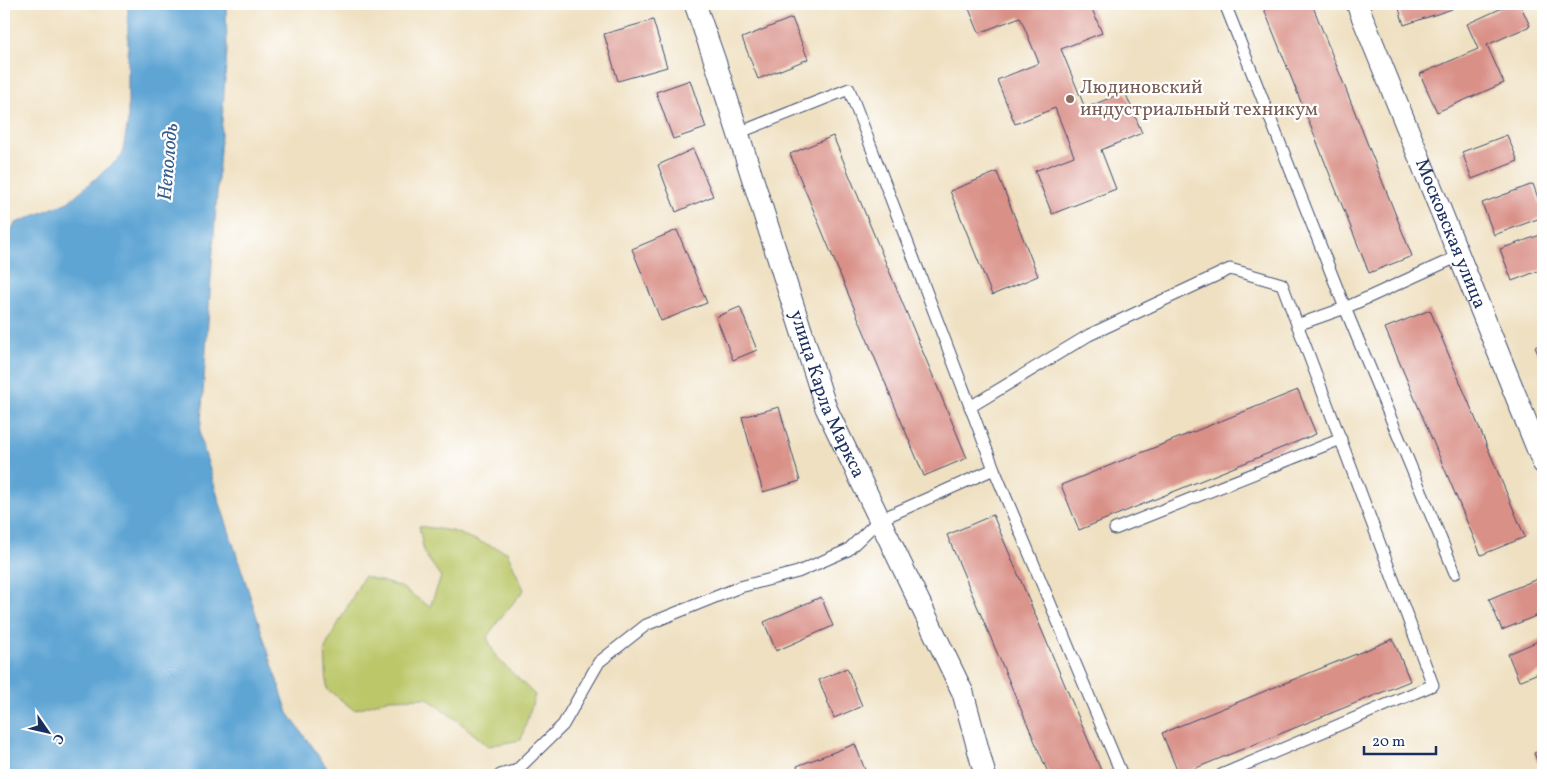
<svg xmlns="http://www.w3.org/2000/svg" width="1547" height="779" viewBox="0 0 1547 779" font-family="Vollkorn,serif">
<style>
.green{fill:#bbc769;stroke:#6b7b64}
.water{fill:#5ea5d4;stroke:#3c6a99}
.building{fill:#d99087}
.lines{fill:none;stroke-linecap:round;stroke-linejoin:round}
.lane-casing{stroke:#3b4a6d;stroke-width:13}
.street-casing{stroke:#3b4a6d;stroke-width:23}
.lane{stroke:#fff;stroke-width:11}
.street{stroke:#fff;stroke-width:21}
.education-dot{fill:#8d6e63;stroke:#fff;stroke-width:2}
.labels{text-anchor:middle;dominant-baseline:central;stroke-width:4.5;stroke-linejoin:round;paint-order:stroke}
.education-label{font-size:19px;fill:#785e54;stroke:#fff;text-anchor:start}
.street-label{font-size:19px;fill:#1b2f5e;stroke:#fff}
.water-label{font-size:20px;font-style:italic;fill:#365e8d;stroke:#fff}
</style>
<rect width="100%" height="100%" fill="#fff"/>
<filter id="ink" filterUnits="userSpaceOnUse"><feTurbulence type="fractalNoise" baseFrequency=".02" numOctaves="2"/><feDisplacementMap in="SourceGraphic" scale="10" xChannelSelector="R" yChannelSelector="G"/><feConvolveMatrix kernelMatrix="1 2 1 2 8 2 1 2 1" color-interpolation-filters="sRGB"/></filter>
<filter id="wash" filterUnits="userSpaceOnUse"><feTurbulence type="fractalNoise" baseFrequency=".0096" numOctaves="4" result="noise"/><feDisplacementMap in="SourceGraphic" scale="20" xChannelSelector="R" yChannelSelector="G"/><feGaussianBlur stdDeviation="1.12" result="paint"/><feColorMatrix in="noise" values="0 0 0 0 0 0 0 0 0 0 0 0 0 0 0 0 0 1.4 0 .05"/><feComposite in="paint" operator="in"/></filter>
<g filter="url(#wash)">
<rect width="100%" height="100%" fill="#efe0c1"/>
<path class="green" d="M419,526L452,531L507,552L524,590L499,620L487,637L496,657L535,695L521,740L488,746L458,721L427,698L389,699L354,710L327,689L325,648L364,576L401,587L430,607L441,577L424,553Z"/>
<path class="water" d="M128,4H226L227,50L200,436L217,494L288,713L332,775H4V239L16,223L68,202L122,156L128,121Z"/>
<g id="blocks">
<path class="building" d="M967,4H1090L1102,33L1061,49L1085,108L1125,92L1142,133L1101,150L1116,189L1052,214L1035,171L1074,156L1055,108L1015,124L997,80L1039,63L1020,17L979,33Z
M1262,4H1312L1412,256L1369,273Z
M1403,4H1450L1452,9L1404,25L1398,5Z
M1511,4H1520L1530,26L1487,45L1504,83L1437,112L1420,74L1478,49L1467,24Z
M792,18L808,59L758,79L742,38Z
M653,20L667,67L618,81L604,34Z
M690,80L706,128L673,139L656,92Z
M1507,135L1518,161L1472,179L1462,152Z
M833,136L967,458L924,476L790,154Z
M693,149L713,196L676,212L658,165Z
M997,172L1038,276L992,295L950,191Z
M1533,184L1543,212V217L1494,235L1482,203Z
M677,230L707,303L661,321L632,249Z
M1543,234V269L1512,281L1500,249Z
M740,307L757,350L733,360L716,317Z
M1430,310L1525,537L1481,555L1385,328Z
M1543,343V365L1535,347Z
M1298,390L1316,434L1079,530L1061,485Z
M779,407L800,481L763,492L742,417Z
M993,515L1103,775H1049L947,535Z
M1542,577L1543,581V613L1502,630L1489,599Z
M821,597L833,626L776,651L764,622Z
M1393,639L1410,681L1179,775L1162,733Z
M1543,639V671L1519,681L1508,654Z
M847,668L862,706L834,718L819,680Z
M855,744L867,775H801L797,766Z
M1543,749V775L1534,753Z"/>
</g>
</g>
<g filter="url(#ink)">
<use href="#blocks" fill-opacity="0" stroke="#3b4a6d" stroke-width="1"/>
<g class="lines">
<g class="lane-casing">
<path id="lane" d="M1225,4L1345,308L1455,573
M1297,325L1345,308L1459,256
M970,407L1089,335L1230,269L1282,284L1433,685L1221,775
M994,469L1122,775
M1115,529L1341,439
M500,775L517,770L563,725L599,662L646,625L740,587L798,572L848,550L879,520L994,469L849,89L738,133"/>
</g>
<g class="street-casing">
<g id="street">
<path id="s1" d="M695,4L715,61L826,408L963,693L985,775"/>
<path id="s2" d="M1357,4L1543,463"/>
</g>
</g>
<use href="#lane" class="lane"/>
<use href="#street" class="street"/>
</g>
</g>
<circle class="education-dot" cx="1070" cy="99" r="5"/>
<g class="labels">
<g class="education-label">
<text x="1080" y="88">Людиновский<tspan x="1080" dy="22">индустриальный техникум</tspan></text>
</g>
<g class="street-label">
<text stroke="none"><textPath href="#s2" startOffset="248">Московская улица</textPath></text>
<text stroke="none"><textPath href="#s1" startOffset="412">улица Карла Маркса</textPath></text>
</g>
<g class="water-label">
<text transform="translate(169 162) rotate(-85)">Неполодь</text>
</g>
</g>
<rect width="1547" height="779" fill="none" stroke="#fff" stroke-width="20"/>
<g transform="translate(48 732) rotate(124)" stroke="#ffffff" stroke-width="4" paint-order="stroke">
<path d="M0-4L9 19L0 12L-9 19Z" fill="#1b2f5e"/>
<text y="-8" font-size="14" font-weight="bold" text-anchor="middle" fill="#1b2f5e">С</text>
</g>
<path d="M1364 746v8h72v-8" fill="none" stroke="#1b2f5e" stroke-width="2.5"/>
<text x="1372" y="746" font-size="15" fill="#1b2f5e" stroke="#ffffff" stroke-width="4" paint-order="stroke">20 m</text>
</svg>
